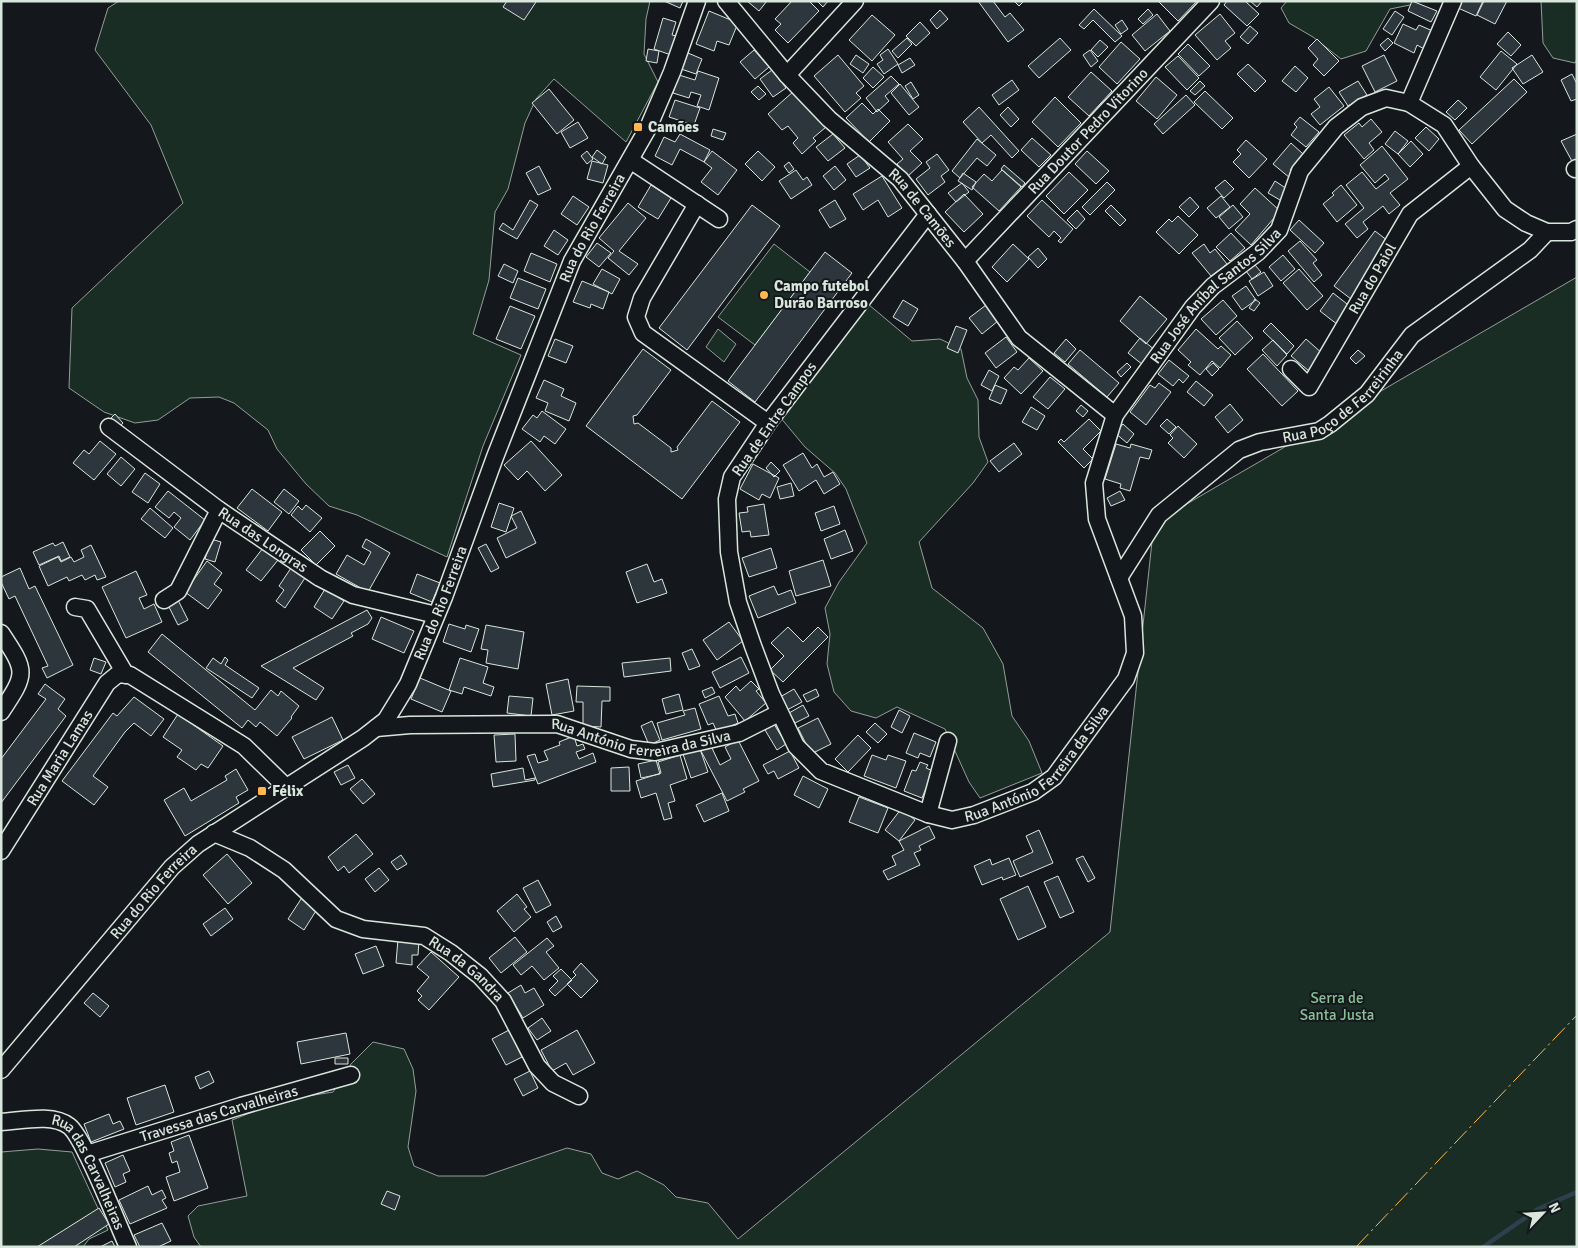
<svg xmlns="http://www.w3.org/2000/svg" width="1578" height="1248" viewBox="0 0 1578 1248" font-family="Signika,sans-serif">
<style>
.green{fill:#1a2d24;stroke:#939e99}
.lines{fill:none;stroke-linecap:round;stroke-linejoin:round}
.stream{stroke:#2f3f4d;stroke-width:4.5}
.building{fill:#2c363c;stroke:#d8e6dc}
.minor-casing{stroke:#d8e6dc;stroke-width:19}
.minor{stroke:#14181c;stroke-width:16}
.power{stroke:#ffb74d;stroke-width:1;stroke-dasharray:18 4 2.5 4;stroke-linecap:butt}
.poi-dot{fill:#ffb74d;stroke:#14181c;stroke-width:2}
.labels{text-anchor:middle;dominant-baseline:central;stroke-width:4;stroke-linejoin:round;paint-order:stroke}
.poi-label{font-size:15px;font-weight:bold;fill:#d8e6dc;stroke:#14181c;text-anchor:start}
.street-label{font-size:15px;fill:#d8e6dc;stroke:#14181c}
.park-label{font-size:15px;fill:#8ac095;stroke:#14181c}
</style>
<rect width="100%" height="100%" fill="#14181c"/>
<path class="green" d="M119,1H650L646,19L644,54L658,82L626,142L554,79L536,99L525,123L508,189L495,212L489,280L473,334L521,355L483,446L447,557L357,515L329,506L306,484L277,449L268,430L234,403L219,397L190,398L158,420L135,423L104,412L69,388L72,308L183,203L151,125L95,50L108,8Z
M1287,1H1414L1410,5L1390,9L1366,51L1341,59L1313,37L1289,23L1281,8Z
M1541,1H1577V59L1575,63L1553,58L1543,43Z
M774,244L810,272L755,345L718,317Z
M1577,277V1247H201L194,1237L188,1216L198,1206L247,1196L232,1120L283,1100L333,1092L351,1064L373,1042L404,1049L413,1069L416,1091L408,1147L414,1166L438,1176H485L567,1148L591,1154L602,1173L618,1179L637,1171L664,1185L676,1197L708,1203L738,1239L1110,932L1154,523Z
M868,304L912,341L940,339L961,349L967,378L978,400L979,437L988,462L973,483L919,542L932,588L983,628L1003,664L1012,716L1029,741L1042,773L980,798L969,782L945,729L897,707L876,718L851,711L834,692L827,664L830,634L825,608L839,582L867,543L846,489L835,473L805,447L780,417Z
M718,329L736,344L724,362L706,347Z
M38,1149L72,1152L108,1230L89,1239L83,1247H1V1152Z"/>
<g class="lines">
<path class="stream" d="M1483,1247L1538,1209L1577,1192"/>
</g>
<path class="building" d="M507,1H535L536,2L524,20L503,7Z
M664,1H683L680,8Z
M747,1H767L759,11Z
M792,1H809L819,11L788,43L775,30L781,24L775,19Z
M817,1H828L823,7Z
M978,1H993L1005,17L1010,13L1024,30L1008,42Z
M1014,1H1024L1019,6Z
M1158,1H1197L1178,21Z
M1227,1H1245L1259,14L1247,26L1224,5Z
M1250,1H1262L1257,7Z
M1412,1L1437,11L1431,22L1408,11Z
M1460,1H1483L1476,16L1458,8Z
M1484,1H1507L1495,24L1477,15Z
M1094,9L1122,36L1115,42L1093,20L1084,29L1079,25Z
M1148,9L1153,15L1143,24L1138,19Z
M940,10L948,19L937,29L930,20Z
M709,11L738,23L729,45L717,41L714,51L696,44Z
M1395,11L1404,17L1392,35L1383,29Z
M1157,14L1170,31L1145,51L1132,35Z
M1220,14L1235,33L1225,41L1231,48L1217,60L1195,35Z
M872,15L895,35L872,61L849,40Z
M663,18L676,22L672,35L677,36L671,55L654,49Z
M1122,20L1128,29L1121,34L1115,25Z
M920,22L930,33L916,46L906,36Z
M1403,24L1416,30L1419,25L1435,32L1426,50L1417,45L1414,53L1394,43Z
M1250,26L1258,33L1248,44L1240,37Z
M1508,32L1521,45L1511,56L1497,44Z
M907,38L912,44L898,58L892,51Z
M1060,38L1071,50L1039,78L1028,66Z
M1388,38L1393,43L1385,51L1380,45Z
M1317,39L1339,61L1324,76L1313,65L1318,59L1308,48Z
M1100,40L1108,47L1098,57L1091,50Z
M1121,42L1140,59L1117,84L1099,67Z
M1188,44L1210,66L1199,76L1178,54Z
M648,49L659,51L657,63L646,61Z
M888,49L898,64L884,74L877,64L883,60L880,55Z
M754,50L769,67L755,79L740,62Z
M1090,50L1098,61L1091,67L1083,55Z
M1501,51L1517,64L1496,90L1480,77Z
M688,53L702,59L696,74L681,69Z
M838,55L864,86L856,93L861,98L845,112L814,76Z
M856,55L869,64L863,73L850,64Z
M1384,55L1397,81L1375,92L1362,66Z
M1532,55L1543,72L1523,84L1512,68Z
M1178,56L1199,78L1187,90L1165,67Z
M910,58L915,65L902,73L898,65Z
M1248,64L1266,81L1255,92L1237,74Z
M1295,66L1308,78L1296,92L1282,81Z
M873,67L884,77L873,88L863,78Z
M772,70L786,88L773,97L760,79Z
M698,71L719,78L709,110L697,106L701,95L691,92L689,98L673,93L679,75L695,80Z
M1091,72L1112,91L1089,116L1068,97Z
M1572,74L1577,84V99L1571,101L1561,80Z
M891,76L899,84L885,96L889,101L877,112L866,98Z
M1156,77L1177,95L1157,119L1136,101Z
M1514,79L1527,92L1472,144L1459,130Z
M1012,80L1019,90L999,105L992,95Z
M1200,81L1205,86L1195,95L1190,91Z
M1358,81L1367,95L1348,106L1339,92Z
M911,82L919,95L913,99L905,86Z
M900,84L919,107L909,115L891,93Z
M758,86L766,94L759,100L751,92Z
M1329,87L1344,106L1320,125L1311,114L1320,107L1314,99Z
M549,89L574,120L557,134L532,103Z
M794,91L826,127L813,138L816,141L802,154L793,143L798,138L788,126L782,130L768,114Z
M1205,91L1233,118L1222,129L1194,102Z
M1186,95L1195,105L1163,134L1154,124Z
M1055,97L1081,123L1058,147L1032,122Z
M675,100L700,108L694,125L669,117Z
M1458,100L1467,108L1455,120L1446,112Z
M862,103L873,114L878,109L890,121L869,142L846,118Z
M979,107L1019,151L1012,158L991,135L982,143L963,122Z
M1008,107L1019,119L1011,127L1000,115Z
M1300,117L1319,132L1306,147L1291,135L1297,127L1294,124Z
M1371,119L1382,132L1369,143L1374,150L1364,159L1344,135L1359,123L1362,127Z
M578,122L588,138L570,148L561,132Z
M908,124L923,139L910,151L922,163L908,176L897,164L903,159L888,142Z
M1426,127L1439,139L1429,151L1415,138Z
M713,129L726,133L723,140L711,136Z
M1395,131L1408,141L1398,154L1385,144Z
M680,134L710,150L704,162L680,149L672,165L655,156L664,137L675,142Z
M833,134L845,148L828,161L816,147Z
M1577,134V161L1573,163L1561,141Z
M1032,138L1051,155L1039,167L1021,150Z
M977,139L996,155L987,166L977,158L960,178L952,171Z
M1246,140L1267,159L1249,178L1233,162L1241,154L1237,150Z
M1411,141L1423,154L1410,167L1398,154Z
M1291,143L1303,154L1290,170L1294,173L1290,178L1273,164Z
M1382,146L1408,179L1390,193L1400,205L1389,214L1383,206L1363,222L1368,229L1357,238L1345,224L1364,208L1346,185L1362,172L1376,189L1389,179L1385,174L1375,183L1360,165Z
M597,150L606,157L602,164L592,157Z
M587,151L593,159L587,164L581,156Z
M712,151L737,170L718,195L701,182L712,168L704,162Z
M758,151L775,167L762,181L745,164Z
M1087,151L1109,171L1096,184L1075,164Z
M937,154L949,170L941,176L945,182L928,195L916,179L930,168L926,162Z
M860,155L870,168L856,177L847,164Z
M592,161L608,165L603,183L587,179Z
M789,162L794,169L789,173L784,166Z
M1004,165L1025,183L1022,187L1001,169Z
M539,166L551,189L538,195L526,173Z
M835,166L846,180L834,190L823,176Z
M796,170L803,180L807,177L812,185L791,199L779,181Z
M1002,170L1021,187L999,211L972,187L984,174L992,181Z
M1069,172L1088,190L1064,214L1046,196Z
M963,173L976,182L972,190L958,181Z
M882,176L902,208L888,217L878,200L863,210L853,194Z
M1225,180L1234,189L1224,198L1215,188Z
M1275,181L1287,189L1280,200L1268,193Z
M1107,182L1115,190L1090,215L1082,207Z
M962,183L969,192L956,202L948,193Z
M651,185L671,198L658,219L638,207Z
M1341,185L1357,205L1337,222L1323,204L1334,195L1332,193Z
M1255,188L1280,211L1251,245L1235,230L1250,214L1240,204Z
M964,194L983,214L964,232L945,212Z
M573,196L589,207L577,225L561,214Z
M1221,196L1230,207L1216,218L1207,208Z
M1190,197L1199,207L1189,217L1179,207Z
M530,200L538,205L517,239L499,229L503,223L513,230Z
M835,200L846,219L830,228L819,210Z
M1042,200L1073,229L1061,243L1058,241L1061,238L1054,231L1049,237L1027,216Z
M628,203L646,218L619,251L638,264L629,275L608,258L614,251L599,238Z
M752,205L780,226L687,350L659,328Z
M1111,205L1126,220L1120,226L1105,211Z
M1233,205L1243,217L1229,229L1219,217Z
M1077,210L1085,219L1076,229L1067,220Z
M1178,216L1198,235L1179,254L1156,232L1169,219L1172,222Z
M1299,220L1324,243L1315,253L1290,230Z
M554,230L568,240L558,255L544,246Z
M1375,231L1392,244L1351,299L1334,286Z
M1231,233L1245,248L1230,261L1216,247Z
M1300,241L1317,260L1313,263L1322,275L1314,282L1288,251Z
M597,243L611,253L599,267L586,257Z
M1013,244L1029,259L1007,282L992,267Z
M1204,244L1210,253L1215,249L1227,264L1211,276L1192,253Z
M1038,248L1047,259L1038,268L1028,257Z
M825,252L852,273L755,402L728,381Z
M531,253L557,264L550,282L524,271Z
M1283,255L1295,269L1281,281L1269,267Z
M504,264L518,271L513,283L498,276Z
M1255,265L1261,272L1252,279L1246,271Z
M602,269L620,279L612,294L593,284Z
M1299,269L1323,296L1307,310L1283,283Z
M1264,272L1273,286L1258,296L1249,281Z
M518,278L546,289L538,309L510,298Z
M582,281L609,292L603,309L591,304L590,308L573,302Z
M1246,286L1256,300L1242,310L1232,296Z
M1333,293L1351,307L1338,325L1320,311Z
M1140,296L1167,319L1146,344L1120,321Z
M1255,299L1260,303L1254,311L1249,308Z
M903,300L918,309L908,326L893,317Z
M1223,300L1237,316L1216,335L1201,319Z
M986,305L998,321L982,334L969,318Z
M510,306L535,316L521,349L496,339Z
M1237,321L1253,338L1235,355L1219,338Z
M1271,323L1294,346L1287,354L1263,331Z
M956,326L967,330L958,353L947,348Z
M1196,329L1218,349L1221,346L1231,355L1220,368L1212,361L1200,375L1188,365L1191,362L1178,350Z
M1006,337L1017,352L996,368L985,353Z
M1140,338L1155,350L1143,365L1128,353Z
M555,339L573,346L566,363L548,356Z
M1066,339L1076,349L1065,362L1054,353Z
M1306,339L1323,354L1309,371L1291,356Z
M1273,340L1287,355L1277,366L1262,350Z
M643,349L671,370L637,415L633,416L634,424L638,423L671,448V452L678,450L677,447L712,401L740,422L682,499L586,426Z
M1080,350L1119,383L1107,397L1068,364Z
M1358,350L1365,356L1356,364L1350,358Z
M1263,354L1298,391L1282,406L1247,369Z
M1029,358L1043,371L1021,394L1004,378L1014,367L1018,370Z
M1169,360L1189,376L1183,383L1179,379L1173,386L1158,374Z
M1127,363L1131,367L1121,377L1117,372Z
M1213,363L1219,369L1212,376L1206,369Z
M989,370L999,376L992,391L981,385Z
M1050,377L1065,389L1048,409L1033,397Z
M544,380L564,389L561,396L576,403L569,421L545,411L548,403L536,398Z
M1196,381L1213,395L1204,406L1187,392Z
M1159,383L1171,392L1146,425L1130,412L1150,385L1155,388Z
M995,385L1007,390L1001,404L989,399Z
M1230,404L1243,420L1228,433L1215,417Z
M1081,405L1088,411L1083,417L1076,411Z
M1031,407L1045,416L1037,430L1022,422Z
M542,411L566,429L555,444L544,436L540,442L522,429L533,415L537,418Z
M115,414L123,423L114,433L105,424Z
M1089,419L1101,431L1083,449L1093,459L1084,468L1058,442L1061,439L1064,442Z
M1167,419L1176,427L1169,434L1160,426Z
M1123,424L1134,434L1127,443L1115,433Z
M1178,426L1197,444L1184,458L1168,443L1173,438L1170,435Z
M100,441L116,454L94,480L73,463L84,450L89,454Z
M531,441L562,475L545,491L527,471L518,480L504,465Z
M1014,443L1022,454L999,472L990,461Z
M1116,444L1130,448L1131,444L1152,450L1149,459L1140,457L1130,491L1120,488L1121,484L1105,479Z
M803,453L812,468L817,464L824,477L833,472L840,484L824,494L816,480L799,491L783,465Z
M121,457L135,469L121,486L107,474Z
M771,462L780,471L774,477L766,468Z
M753,464L779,478L770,498L762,494L759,500L740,489Z
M145,473L160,484L148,503L132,492Z
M791,483L794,496L780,499L777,487Z
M252,489L282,512L268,531L237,508Z
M284,489L299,501L289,514L274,502Z
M168,491L205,520L190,540L174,527L181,518L174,512L169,518L155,507Z
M1120,491L1125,500L1111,506L1107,498Z
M499,503L514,508L506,532L491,527Z
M764,504L769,535L751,537L750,531L742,532L739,513L748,512L747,507Z
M306,505L322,518L310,532L291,515L298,506L302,510Z
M834,506L840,524L821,531L815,513Z
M150,508L173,528L165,538L141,519Z
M521,511L536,543L506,558L497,538L517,528L511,516Z
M845,530L853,551L831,559L824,539Z
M320,531L335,546L316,565L301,550Z
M211,539L221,542L215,562L205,559Z
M366,539L390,553L368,592L336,574L347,555L364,565L371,552L362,547Z
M63,542L70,557L61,561L59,556L39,565L33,552L53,543L55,546Z
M486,544L499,568L491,572L478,548Z
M91,545L106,577L97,580L95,575L85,580L82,575L69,581L67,577L48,586L39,566L58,557L61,562L71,557L74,562L84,557L81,550Z
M263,548L278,560L261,581L246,570Z
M771,548L777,568L749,577L742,558Z
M823,560L831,586L796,596L789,571Z
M207,561L222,573L214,584L222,590L208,609L185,592Z
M647,564L654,582L662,579L667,593L637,603L626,572Z
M20,568L29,589L35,586L73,665L47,678L42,668L48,666L15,596L9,599L1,582V577Z
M291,568L305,578L285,608L276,601L284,590L279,586Z
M136,571L147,595L139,598L144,609L154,604L162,622L126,638L102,587Z
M417,574L440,583L432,602L410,593Z
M774,586L778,595L791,590L796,603L758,618L749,596Z
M325,589L344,601L332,619L314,607Z
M177,598L188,620L178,625L167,603Z
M367,610L372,618L368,624L351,633L353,636L293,668L324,688L316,700L261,666Z
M381,617L414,631L404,653L372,639Z
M729,622L743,641L717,660L703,640Z
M449,624L465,629L466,625L479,629L471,652L443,642Z
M486,625L524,632L518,669L486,663L488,650L481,649Z
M788,627L803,642L818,627L828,637L783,682L770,670L784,656L771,643Z
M162,634L255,710L271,690L278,696L281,691L299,706L291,717L292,718L277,736L260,722L256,727L248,720L242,728L148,652Z
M692,649L700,666L689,670L682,653Z
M225,657L228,660L225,665L259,688L252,698L206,668L213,658L221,664Z
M741,657L749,673L720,688L712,672Z
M94,658L106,662L101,674L90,670Z
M460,658L488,667L483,683L494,687L491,696L464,687L462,694L449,690Z
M670,658L671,671L624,677L622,663Z
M420,678L451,691L442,712L411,699Z
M568,679L574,711L552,715L546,684Z
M751,681L759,689L756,691L766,703L745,721L725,697L736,686L740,691Z
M45,684L65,699L58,709L66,716L1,803V759L46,699L38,694Z
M577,686L610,687V701H602L601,727L583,726V702H576Z
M712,687L715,693L705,698L702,691Z
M794,689L802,702L787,710L780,697Z
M816,689L819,696L807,702L803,695Z
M679,694L683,710L666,714L662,699Z
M509,696L533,698L531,716L507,713Z
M719,696L728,716L735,714L738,723L717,732L713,723L708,725L699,704Z
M134,697L164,719L151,736L134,723L125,732L93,776L108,787L94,805L62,781L113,713L117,716Z
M803,705L809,716L795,723L789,713Z
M695,708L701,729L662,740L657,723L685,715L683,711Z
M899,710L910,716L902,733L891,727Z
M178,714L223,746L208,768L201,764L196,770L177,757L182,750L163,737Z
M332,717L343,740L304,759L292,737Z
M818,718L831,744L811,754L798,728Z
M652,721L660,740L649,745L641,726Z
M875,723L887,734L878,743L866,732Z
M774,724L786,744L777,750L765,730Z
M914,733L936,742L930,757L920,753L918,758L906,753Z
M515,734L516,761L496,762L494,735Z
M858,735L871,748L848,772L835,759Z
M574,736L577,746L583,744L585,749L576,752L579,759L593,753L596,762L538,784L527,756L535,754L538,763L548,760L544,751L560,745L559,742Z
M738,740L759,781L743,789L745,792L727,801L701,751L711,746L720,765L731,759L725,747Z
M700,749L708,772L691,778L683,754Z
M790,751L799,768L778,779L774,771L768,774L763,765Z
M680,755L687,779L670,785L675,801L668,803L672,818L664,820L656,793L641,798L636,781L661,773L658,762Z
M872,755L886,760L888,755L906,761L896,788L864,776Z
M656,760L660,774L641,778L638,764Z
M920,762L928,765L926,768L933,771L922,798L904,791L912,770L916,771Z
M348,765L355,778L341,785L334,772Z
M629,767L630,791H611V768Z
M523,768L525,780L535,778V780L493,787L491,774Z
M236,769L248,790L236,797L239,803L185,836L164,800L184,788L191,801L227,780L225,776Z
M803,776L828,789L819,808L794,795Z
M362,779L375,794L363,804L350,789Z
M722,793L729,811L704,822L696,805Z
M859,797L888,808L878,833L849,822Z
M901,809L915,820L899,841L885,830Z
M929,826L935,838L919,846L921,850L914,853L920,865L888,880L883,871L896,865L892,856L904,850L899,841Z
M1039,830L1053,863L1020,877L1013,861L1033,852L1026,836Z
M356,834L373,854L349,873L344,866L338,871L328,857Z
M227,854L252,883L228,904L203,875Z
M401,855L407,864L397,870L391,862Z
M1083,856L1095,878L1088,882L1076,859Z
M1009,858L1016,875L1003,880L1002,877L982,885L974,866L990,859L992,865Z
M379,868L389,880L375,892L365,879Z
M1058,876L1074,912L1060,918L1044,882Z
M538,880L551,905L536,913L523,888Z
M1028,886L1046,927L1018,940L1000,899Z
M517,894L527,907L524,909L531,917L514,932L497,911Z
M303,896L319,906L304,930L288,919Z
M225,908L233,919L211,936L203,924Z
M556,916L562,927L553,932L547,922Z
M515,937L527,952L501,973L489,958Z
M547,938L554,946L546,952L559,968L544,980L532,966L521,975L513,965Z
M398,939L419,940L418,955H412V965L396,963Z
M376,946L384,966L363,974L355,954Z
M431,952L459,977L429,1010L418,1000L422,996L417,991L429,977L417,967Z
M581,963L598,981L581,998L567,984L576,975L573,972Z
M561,969L572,980L555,996L549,990L558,981L553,976Z
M521,985L525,993L534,988L544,1005L523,1018L508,993Z
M93,993L109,1006L100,1017L84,1003Z
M542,1018L551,1031L537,1040L528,1028Z
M509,1030L522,1057L506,1065L492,1039Z
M577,1030L595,1063L573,1075L566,1063L552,1071L541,1050Z
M346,1033L350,1054L301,1064L297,1042Z
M335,1058H348V1064H335Z
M209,1071L214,1082L200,1089L195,1077Z
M530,1071L538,1088L523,1096L514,1079Z
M165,1085L174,1112L136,1125L127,1098Z
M109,1114L113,1124L120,1121L124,1129L91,1142L84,1124Z
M189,1135L208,1188L174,1201L166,1177L180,1172L177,1161L172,1163L169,1153L174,1151L171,1142Z
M123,1155L130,1171L123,1174L126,1182L115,1187L105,1163Z
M148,1186L152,1195L162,1190L166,1198L162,1200L167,1208L130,1224L119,1200Z
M387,1191L400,1196L395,1210L381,1204Z
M99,1208L109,1224L74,1247H37Z
M162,1223L171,1241L158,1247H140L134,1235Z
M112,1241L115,1247H100Z"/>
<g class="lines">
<g class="minor-casing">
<g id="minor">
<path id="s1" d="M726,1L787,75L829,119L900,179L965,261L1019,338L1115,415"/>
<path d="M787,75L855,1"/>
<path d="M1409,103L1453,1"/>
<path d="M630,160L719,219"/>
<path d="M1575,169L1577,168"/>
<path d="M697,204L642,298L636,317L643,333L768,423"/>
<path id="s2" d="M928,214L768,423L732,477L727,499L729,552L738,602L753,646L771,694L796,746L821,771L928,814L952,820L974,815L1033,792L1054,777L1126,679L1135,653L1133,616L1097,519L1094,483L1115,415L1193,307L1213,286L1258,252L1279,230L1300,171L1336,127L1362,107L1386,98L1409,103L1444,125L1471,166L1505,209L1526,223L1547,232H1571L1577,229"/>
<path id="s3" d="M965,261L1211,1"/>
<path id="s4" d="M1291,369L1309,387L1410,214L1471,166"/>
<path id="s5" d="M109,427L219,510L320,578L353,595L436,615"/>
<path id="s6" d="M1119,578L1159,515L1239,450L1260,442L1319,431L1330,424L1367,394L1412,335L1530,250L1547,232"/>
<path d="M164,600L178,591L219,510"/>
<path d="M75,607L87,609L126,675"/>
<path d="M1,633C27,672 27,673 1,712"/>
<path id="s7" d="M376,728L410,725L557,724L631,749L655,752L739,733L779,713"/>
<path d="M928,814L948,741"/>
<path id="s8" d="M214,833L250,848L284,870L336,919L363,929L424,936L451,953L480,976L503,1001L537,1066L553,1083L579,1096"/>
<path id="s9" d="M1,851L107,683L118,674L130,675L244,746L286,787"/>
<path id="s10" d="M1,1070L172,867L198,844L363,738L386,720L408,684L444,597L495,457L572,261L648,128L672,72L697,1"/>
<path id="s11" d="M1,1122C21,1121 52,1113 69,1126C84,1137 118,1225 128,1247"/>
<path id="s12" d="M87,1154L241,1106L351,1075"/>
</g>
</g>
<use href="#minor" class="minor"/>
<path class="power" d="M1356,1247L1577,1015"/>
</g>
<g class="poi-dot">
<rect x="633" y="122" width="10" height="10" rx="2.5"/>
<circle cx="764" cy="295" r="5"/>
<rect x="257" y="786" width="10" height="10" rx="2.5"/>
</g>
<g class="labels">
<g class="poi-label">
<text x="648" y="127">Camões</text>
<text x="774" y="286">Campo futebol<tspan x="774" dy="17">Durão Barroso</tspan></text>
<text x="272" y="791">Félix</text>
</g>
<g class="street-label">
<text stroke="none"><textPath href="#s3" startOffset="179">Rua Doutor Pedro Vitorino</textPath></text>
<text stroke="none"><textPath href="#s1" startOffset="286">Rua de Camões</textPath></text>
<text stroke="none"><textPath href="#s10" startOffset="1060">Rua do Rio Ferreira</textPath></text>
<text stroke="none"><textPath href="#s4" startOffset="151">Rua do Paiol</textPath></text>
<text stroke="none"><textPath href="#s2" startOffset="1451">Rua José Aníbal Santos Silva</textPath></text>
<text stroke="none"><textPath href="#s6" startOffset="299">Rua Poço de Ferreirinha</textPath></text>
<text transform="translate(774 419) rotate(-55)">Rua de Entre Campos</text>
<text stroke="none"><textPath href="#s5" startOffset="191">Rua das Longras</textPath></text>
<text stroke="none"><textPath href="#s10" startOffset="655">Rua do Rio Ferreira</textPath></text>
<text stroke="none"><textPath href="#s7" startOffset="268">Rua António Ferreira da Silva</textPath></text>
<text stroke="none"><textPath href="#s9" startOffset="110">Rua Maria Lamas</textPath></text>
<text stroke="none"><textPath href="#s2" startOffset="891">Rua António Ferreira da Silva</textPath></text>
<text stroke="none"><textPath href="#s10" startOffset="235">Rua do Rio Ferreira</textPath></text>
<text stroke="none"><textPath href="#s8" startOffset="295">Rua da Gandra</textPath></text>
<text stroke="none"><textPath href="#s12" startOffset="138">Travessa das Carvalheiras</textPath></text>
<text stroke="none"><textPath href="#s11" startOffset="118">Rua das Carvalheiras</textPath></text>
</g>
<g class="park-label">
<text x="1337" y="998">Serra de<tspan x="1337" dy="17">Santa Justa</tspan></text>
</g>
</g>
<rect width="1578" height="1248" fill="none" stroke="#d8e6dc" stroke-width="5"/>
<g transform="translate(1543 1213) rotate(65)" stroke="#14181c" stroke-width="4" paint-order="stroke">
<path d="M0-4L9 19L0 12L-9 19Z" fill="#d8e6dc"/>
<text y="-8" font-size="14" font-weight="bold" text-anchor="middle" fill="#d8e6dc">N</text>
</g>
</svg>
